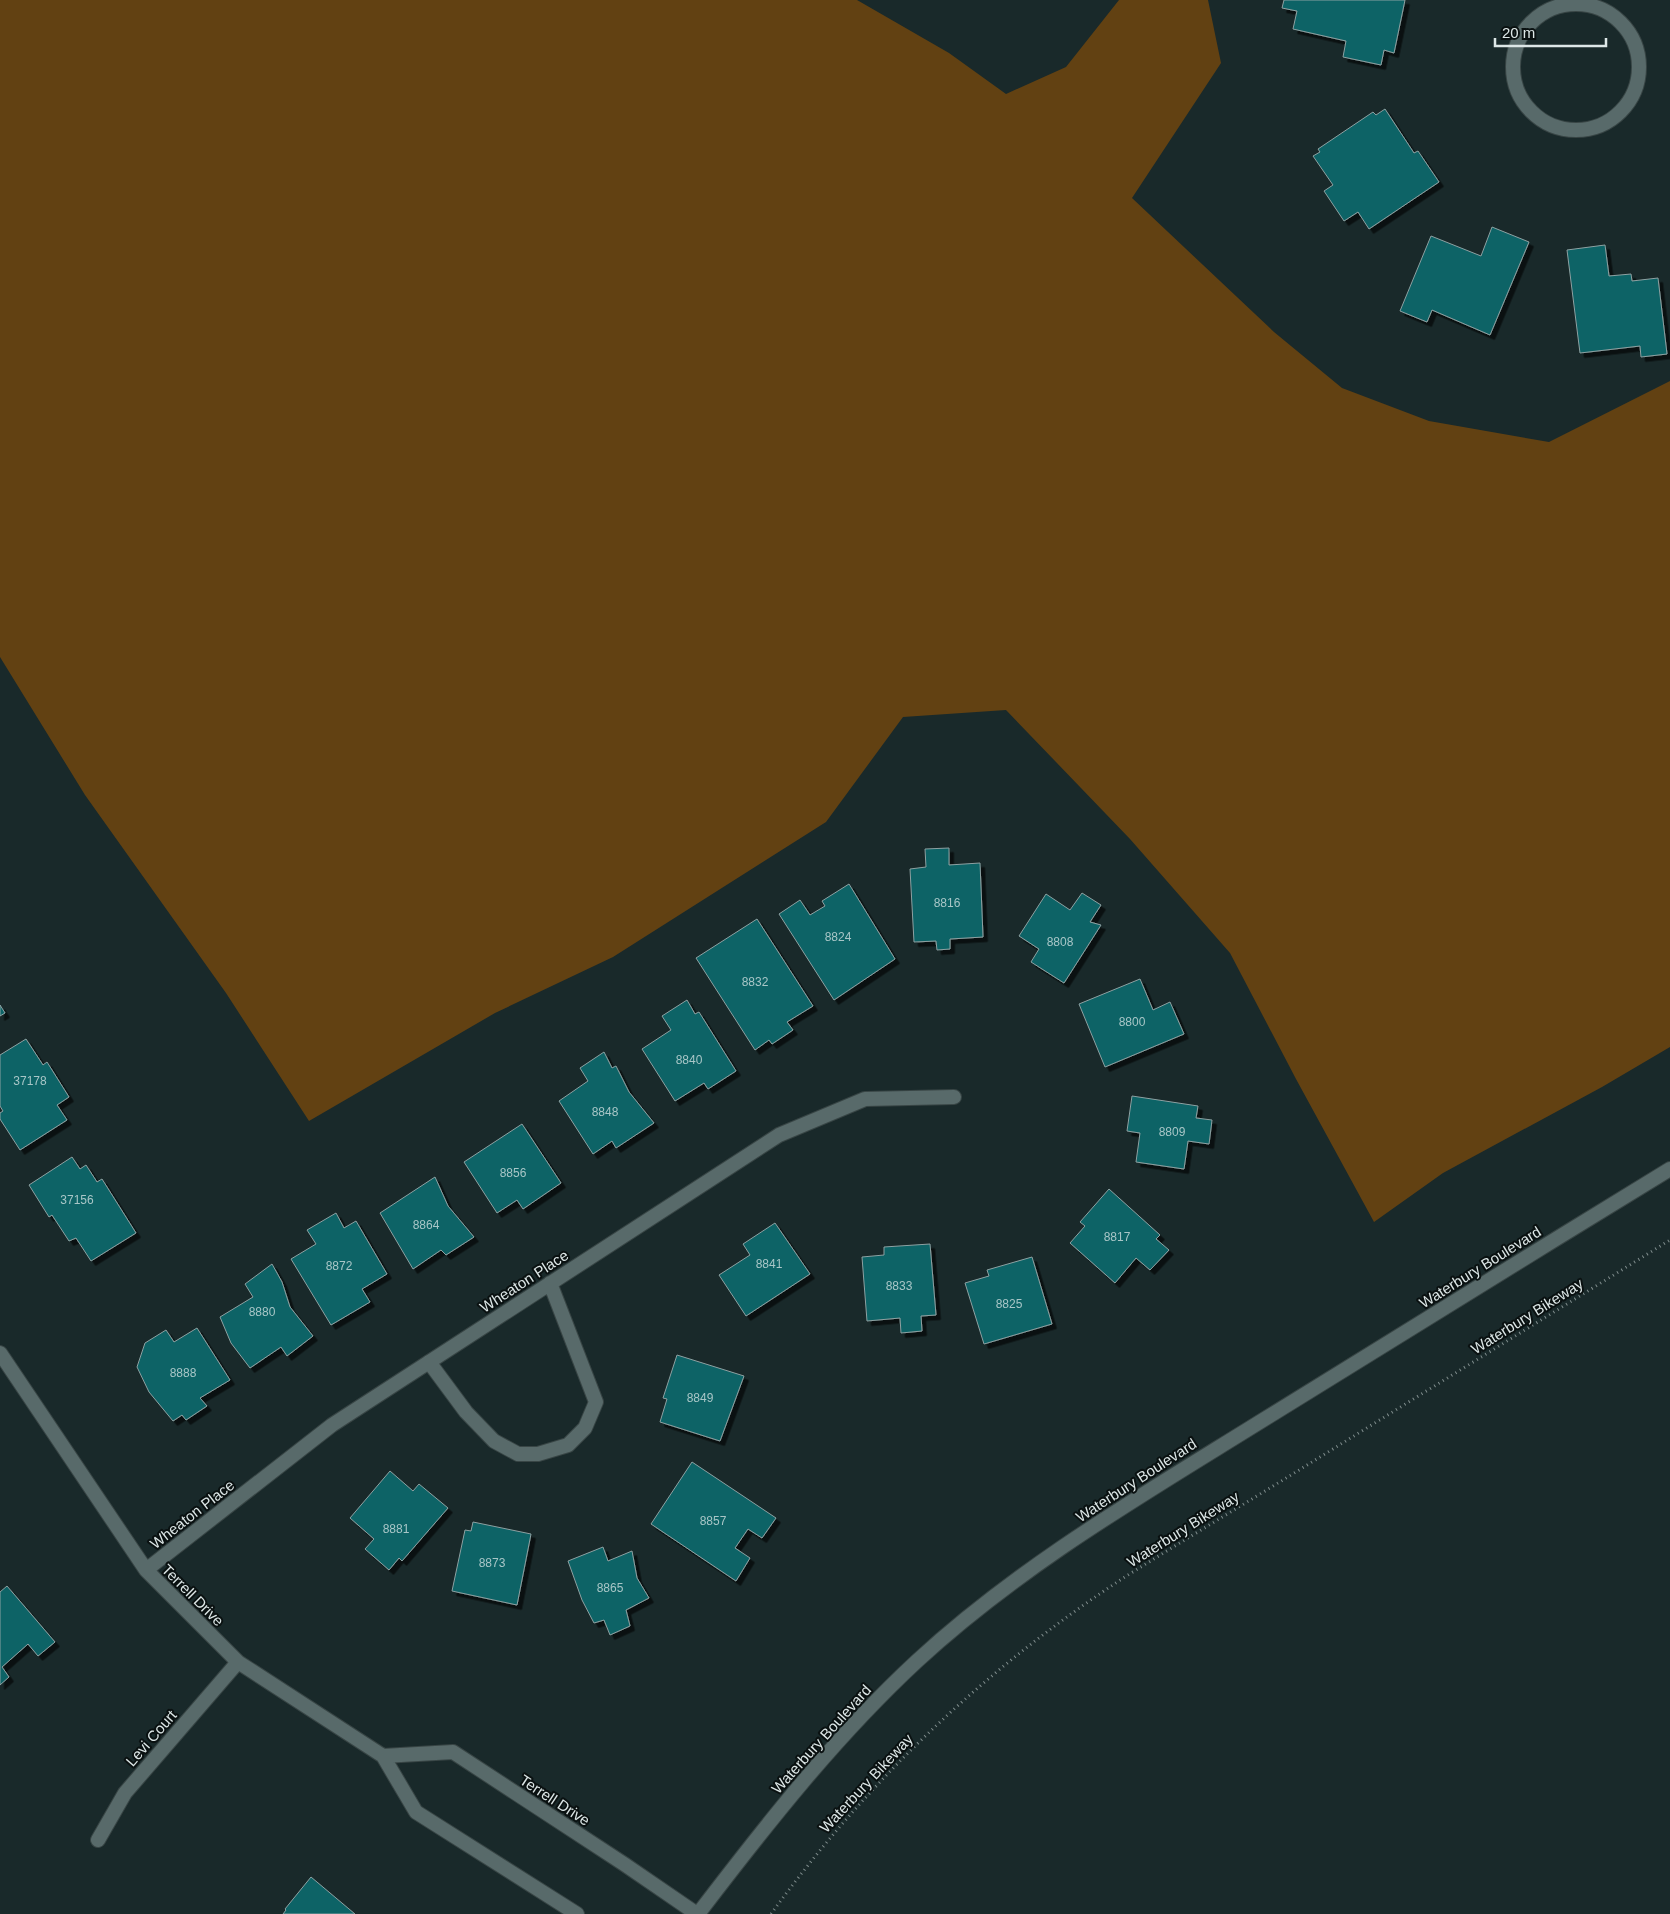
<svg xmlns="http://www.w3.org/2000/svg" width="1670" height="1914" viewBox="0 0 1670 1914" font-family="Arial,sans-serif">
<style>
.green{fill:#624112}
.building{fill:#0a6366;stroke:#8ea1a2;filter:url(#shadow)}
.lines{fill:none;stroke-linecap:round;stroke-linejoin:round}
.minor-casing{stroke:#384545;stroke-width:16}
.path{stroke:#818e8e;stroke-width:3;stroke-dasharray:1 4;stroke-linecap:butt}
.minor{stroke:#586a6a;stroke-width:14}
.labels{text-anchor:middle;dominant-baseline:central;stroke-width:4;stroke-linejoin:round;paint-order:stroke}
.number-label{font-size:12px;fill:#a8c6c7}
.street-label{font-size:15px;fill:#dde7e7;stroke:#0a1111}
</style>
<defs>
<filter id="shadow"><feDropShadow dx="4.5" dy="4.5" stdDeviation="0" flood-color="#0009"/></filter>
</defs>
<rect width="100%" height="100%" fill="#19292a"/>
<path class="green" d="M0,0H857L949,53L1006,94L1066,67L1119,0H1208L1221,63L1132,198L1274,332L1342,388L1429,421L1549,442L1670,381V1047L1602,1087L1443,1173L1374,1222L1296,1079L1230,953L1130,839L1006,710L903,717L826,822L613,957L495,1013L309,1121L226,993L85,795L0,657Z"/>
<path class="building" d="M1284,0H1405L1394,53L1384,50L1381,65L1343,57L1346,41L1293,29L1297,11L1282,8Z
M1385,109L1414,153L1418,151L1439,182L1369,229L1358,212L1344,221L1324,191L1333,185L1313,156L1320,152L1318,149L1373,112L1376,115Z
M1492,227L1529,242L1490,335L1432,310L1427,322L1400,311L1431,236L1481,256Z
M1605,245L1609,276L1631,274L1632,281L1658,278L1667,354L1641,357L1640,346L1580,353L1567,250Z
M949,848V865L980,863L983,937L950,939V949L937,950L936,941L914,942L910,869L926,867L925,849Z
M849,884L895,959L834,1000L779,914L800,900L810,915L825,906L822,901Z
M1082,893L1101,905L1090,922L1101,925L1064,983L1031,962L1039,949L1019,936L1046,894L1070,910Z
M757,919L813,1006L787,1022L793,1030L772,1044L769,1040L755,1050L696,958Z
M1140,979L1153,1010L1170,1002L1184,1034L1105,1067L1079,1004Z
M687,1000L695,1014L699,1012L736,1071L708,1089L704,1083L675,1101L642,1049L671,1030L662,1016Z
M0,1005L5,1013L0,1016Z
M26,1039L43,1065L47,1062L69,1097L57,1105L67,1120L20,1150L0,1119V1113L3,1111L0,1106V1055Z
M604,1052L612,1068L616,1066L629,1092L654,1123L616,1148L612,1141L593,1154L559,1101L588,1081L580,1068Z
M1132,1096L1198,1106L1196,1118L1212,1120L1209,1144L1188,1141L1184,1169L1136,1162L1140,1133L1127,1131Z
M522,1124L561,1183L523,1209L517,1200L497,1213L464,1162Z
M72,1157L80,1169L86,1165L97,1182L102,1179L136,1233L91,1261L76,1238L69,1241L52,1215L49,1217L29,1185Z
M435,1177L448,1206L474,1237L446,1255L441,1250L413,1269L380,1213Z
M1109,1189L1160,1235L1156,1239L1169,1250L1150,1270L1136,1258L1115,1283L1070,1243L1085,1226L1080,1222Z
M336,1213L344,1228L356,1221L387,1274L362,1289L370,1302L331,1325L291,1259L316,1244L307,1230Z
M775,1223L810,1274L746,1316L719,1275L750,1255L743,1244Z
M930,1244L936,1315L921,1316L922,1331L901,1333L900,1318L867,1321L862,1257L884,1255V1247Z
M1032,1257L1052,1324L984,1344L965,1283L989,1276L987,1270Z
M272,1264L282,1282L290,1307L313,1336L287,1356L281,1347L250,1368L231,1343L220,1317L253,1297L245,1284Z
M197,1328L230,1380L200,1398L207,1406L186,1420L182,1415L173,1421L149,1392L137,1367L145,1343L166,1330L174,1342Z
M677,1355L744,1376L720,1441L660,1422L667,1399L663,1398Z
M692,1462L776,1518L762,1538L748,1529L735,1548L750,1558L736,1581L651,1524Z
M390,1471L413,1491L419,1484L448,1508L402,1561L399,1558L389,1570L365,1549L374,1539L350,1518Z
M473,1522L531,1534L517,1605L452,1591L465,1530L471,1531Z
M603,1547L608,1561L632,1551L637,1578L649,1598L626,1610L630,1626L610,1635L604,1620L594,1623L582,1600L568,1561Z
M7,1586L55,1642L38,1656L28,1644L2,1667L9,1677L0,1685V1592Z
M311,1877L355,1914H283L286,1910L285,1909Z"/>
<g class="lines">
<g class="minor-casing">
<path id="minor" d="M1513 67a63 63 0 1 1 126 0a63 63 0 1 1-126 0Z
M0,1353L146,1570L238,1662L383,1756L416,1812L577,1914
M429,1362L466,1412L494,1441L518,1454H538L568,1445L585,1428L596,1402L550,1283
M146,1570L332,1425L779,1135L865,1099L954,1097
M383,1756L453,1752L624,1864L697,1914
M98,1840L125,1793L238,1662
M698,1914C766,1825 835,1737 917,1661C1021,1565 1144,1494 1263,1420C1399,1336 1534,1252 1670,1169"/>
</g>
<path class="path" d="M771,1914C868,1780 989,1665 1128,1575C1189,1537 1251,1500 1312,1462C1431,1388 1551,1314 1670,1240"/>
<use href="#minor" class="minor"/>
</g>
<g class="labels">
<g class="number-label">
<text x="947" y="903">8816</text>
<text x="838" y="937">8824</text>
<text x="1060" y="942">8808</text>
<text x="755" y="982">8832</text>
<text x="1132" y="1022">8800</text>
<text x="689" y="1060">8840</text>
<text x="30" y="1081">37178</text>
<text x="605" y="1112">8848</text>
<text x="1172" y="1132">8809</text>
<text x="513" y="1173">8856</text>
<text x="77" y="1200">37156</text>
<text x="426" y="1225">8864</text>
<text x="1117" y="1237">8817</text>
<text x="769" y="1264">8841</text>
<text x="339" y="1266">8872</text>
<text x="899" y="1286">8833</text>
<text x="1009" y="1304">8825</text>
<text x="262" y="1312">8880</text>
<text x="183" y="1373">8888</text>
<text x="700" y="1398">8849</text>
<text x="713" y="1521">8857</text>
<text x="396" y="1529">8881</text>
<text x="492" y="1563">8873</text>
<text x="610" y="1588">8865</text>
</g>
<g class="street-label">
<text transform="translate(1480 1267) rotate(-32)">Waterbury Boulevard</text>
<text transform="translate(524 1281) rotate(-33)">Wheaton Place</text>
<text transform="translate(1527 1316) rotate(-32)">Waterbury Bikeway</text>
<text transform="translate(1136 1480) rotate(-33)">Waterbury Boulevard</text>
<text transform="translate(192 1514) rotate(-38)">Wheaton Place</text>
<text transform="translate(1183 1529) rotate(-32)">Waterbury Bikeway</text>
<text transform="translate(193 1595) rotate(45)">Terrell Drive</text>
<text transform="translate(151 1738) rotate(-49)">Levi Court</text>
<text transform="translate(821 1739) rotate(-48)">Waterbury Boulevard</text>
<text transform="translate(866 1783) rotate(-47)">Waterbury Bikeway</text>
<text transform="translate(555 1800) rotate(33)">Terrell Drive</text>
</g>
</g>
<path d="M1495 38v8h111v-8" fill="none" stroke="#dde7e7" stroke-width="2.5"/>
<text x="1502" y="38" font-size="15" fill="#dde7e7" stroke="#0a1111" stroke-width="4" paint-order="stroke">20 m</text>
</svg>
